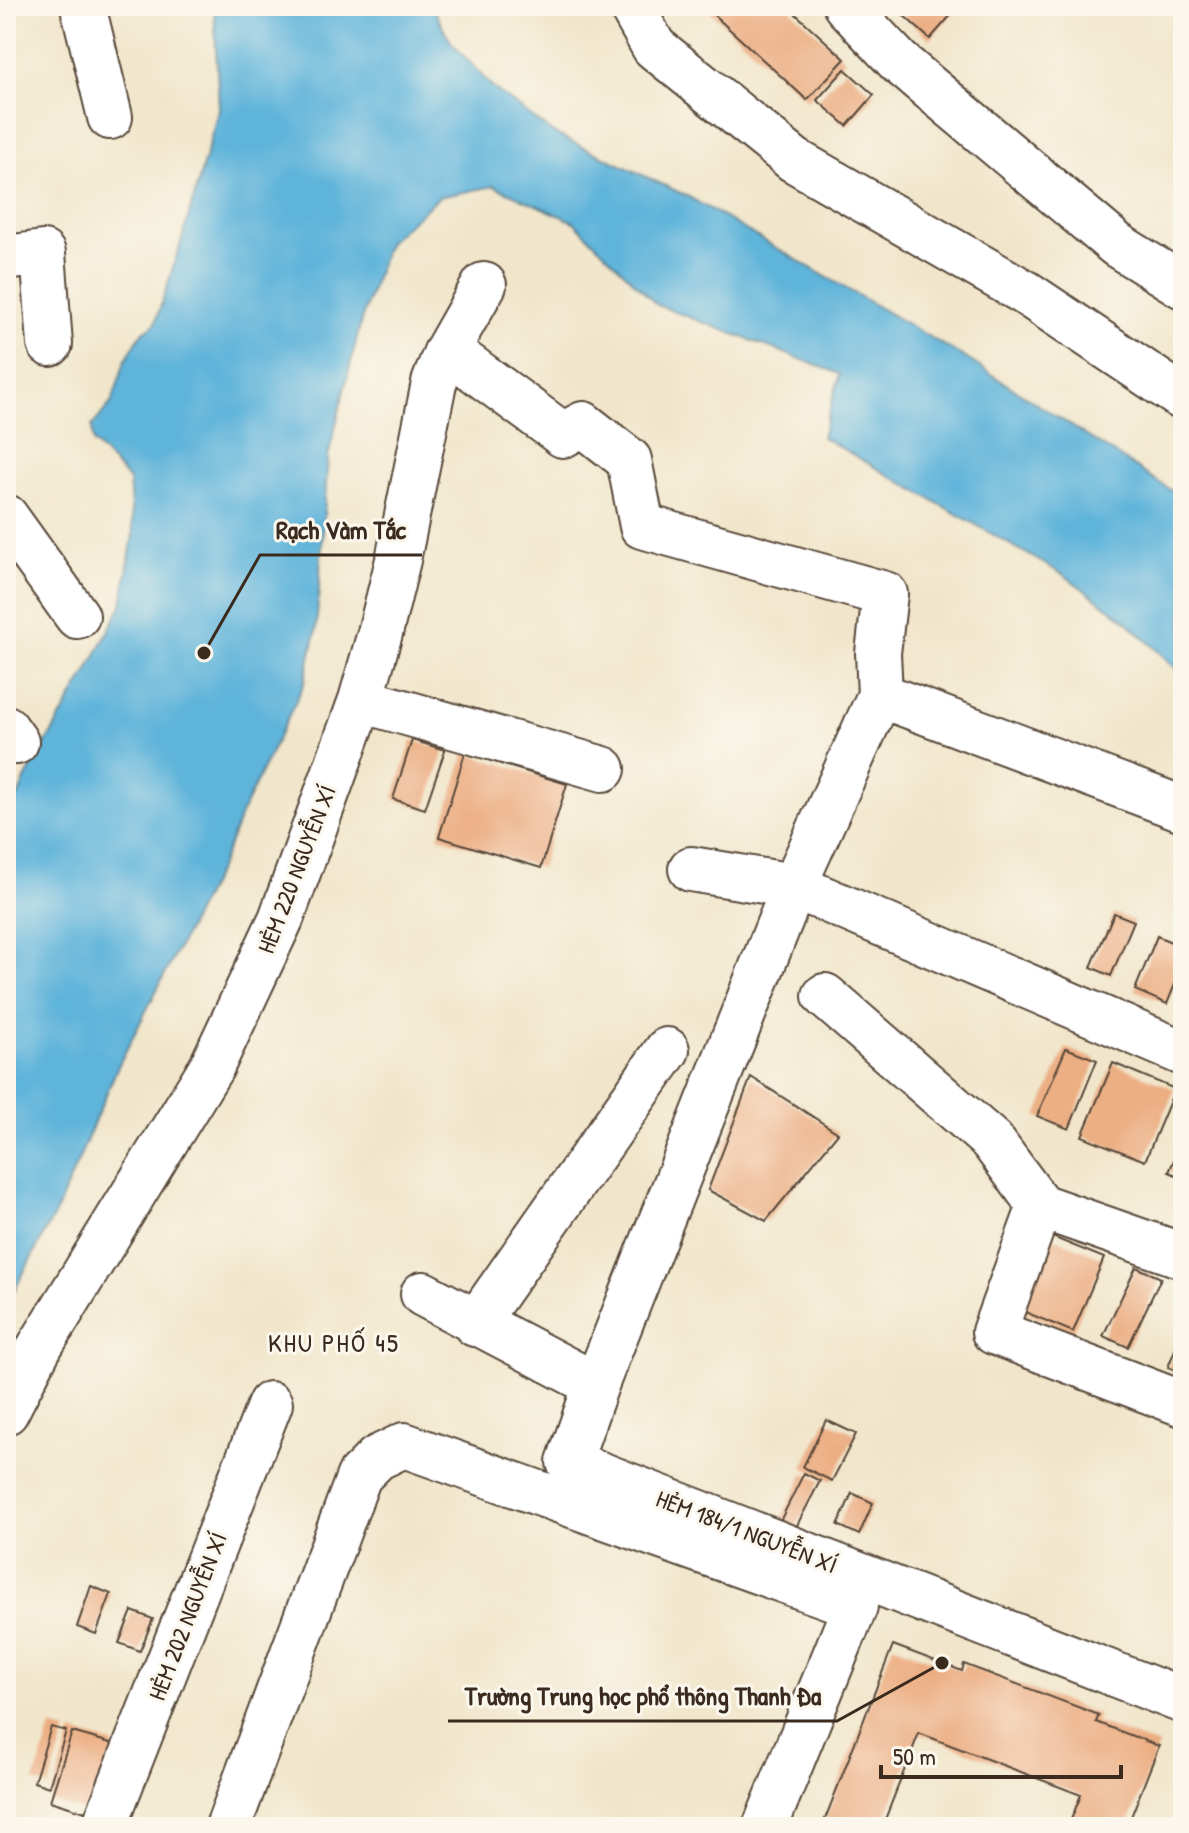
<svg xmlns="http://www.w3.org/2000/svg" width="1189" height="1833" viewBox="0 0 1189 1833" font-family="'Patrick Hand',sans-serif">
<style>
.water{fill:#5eb4da;stroke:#4c6f7c;stroke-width:2}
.building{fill:#ecae83}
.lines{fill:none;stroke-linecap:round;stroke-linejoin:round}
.minor-casing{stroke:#564638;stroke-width:48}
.minor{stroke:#fff;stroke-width:44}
.labels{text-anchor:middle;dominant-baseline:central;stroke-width:6;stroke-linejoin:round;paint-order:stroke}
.street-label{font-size:24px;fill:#3b2a1e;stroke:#fbf7ec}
.neighbourhood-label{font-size:26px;letter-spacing:2px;fill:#3b2a1e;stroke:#fbf7ec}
.leader{fill:none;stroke:#3b2a1e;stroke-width:3}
.callout-dot{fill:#3b2a1e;stroke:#fbf7ec;stroke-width:3}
.callout-label{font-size:26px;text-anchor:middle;font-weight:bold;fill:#3b2a1e;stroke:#fbf7ec;stroke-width:6;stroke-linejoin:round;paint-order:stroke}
</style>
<rect width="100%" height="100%" fill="#fbf7ec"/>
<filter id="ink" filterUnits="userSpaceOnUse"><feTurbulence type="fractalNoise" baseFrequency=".0125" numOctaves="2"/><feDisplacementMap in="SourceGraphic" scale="16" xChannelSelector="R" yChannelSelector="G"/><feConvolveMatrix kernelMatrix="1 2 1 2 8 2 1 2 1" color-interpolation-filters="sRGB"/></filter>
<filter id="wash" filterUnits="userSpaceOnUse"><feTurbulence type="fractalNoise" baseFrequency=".006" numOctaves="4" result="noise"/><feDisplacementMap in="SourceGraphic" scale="32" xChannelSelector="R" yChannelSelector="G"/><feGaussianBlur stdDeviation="1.8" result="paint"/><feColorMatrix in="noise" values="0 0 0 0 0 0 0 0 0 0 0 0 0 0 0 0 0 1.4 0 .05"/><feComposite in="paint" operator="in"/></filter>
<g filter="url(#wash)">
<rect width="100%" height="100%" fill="#f1e6cb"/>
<path class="water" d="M214,6H432L451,42L494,89L553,133L687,196L969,360L1183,498V675L1124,619L1064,575L822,437L840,374L657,305L574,222L494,186L439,197L388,242L361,321L328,457L316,632L304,684L242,812L222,862L118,1066L58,1208L6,1306V825L26,777L86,674L122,605L133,534L129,480L93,442L92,426L112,402L125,361L141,334L155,324L183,236L219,109Z"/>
<g id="blocks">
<path class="building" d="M704,6H787L845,59L807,100Z
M893,6H959L930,39Z
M845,69L874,95L847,126L817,100Z
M412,740L445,750L425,809L393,799Z
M465,753L567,784L541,868L439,837Z
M1114,913L1134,921L1111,976L1091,967Z
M1157,936L1183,947V965L1167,1004L1135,990Z
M1066,1048L1097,1060L1069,1129L1037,1116Z
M1113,1063L1175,1089L1145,1161L1082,1136Z
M751,1077L838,1133L766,1221L708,1190Z
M1183,1138V1178L1169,1172Z
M1045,1234L1104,1258L1073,1332L1013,1307Z
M1136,1267L1161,1278L1128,1347L1103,1336Z
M1183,1330V1373L1168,1367Z
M826,1420L856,1434L832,1481L803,1467Z
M804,1473L820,1481L793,1533L778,1525Z
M852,1493L873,1503L859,1535L838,1525Z
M91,1586L111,1594L96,1634L77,1627Z
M132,1611L153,1619L140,1651L119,1643Z
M893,1645L962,1671L964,1664L1099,1715L1096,1722L1159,1746L1127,1827H1068L1081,1795L919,1733L882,1827H822Z
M51,1727L66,1731L49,1787L34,1782Z
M72,1732L114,1744L92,1814L50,1801Z"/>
</g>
</g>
<g filter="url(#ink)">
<use href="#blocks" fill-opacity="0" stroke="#564638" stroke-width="2"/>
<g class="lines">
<g class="minor-casing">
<path id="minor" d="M83,6L110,117
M631,6L654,47L794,160L1026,293L1183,398
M846,6L899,62L1117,245L1183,286
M6,258L43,253L50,344
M446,352L465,363L563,435L583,424L629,460L642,526L885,594L878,653L880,695L794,886L1183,1053
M6,517L77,616
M880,695L1183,809
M361,700L603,769
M6,728L16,742
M825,996L992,1141L1040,1206L1183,1256
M1040,1206L994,1332L1183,1404
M423,1294L596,1385L569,1462L1183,1701
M475,1324L667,1050
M596,1385L794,886L691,869
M6,1412L40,1346L212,1066L281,919L361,700L380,633L398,560L434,383L446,352L484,285
M104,1827L270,1404
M228,1827L359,1476L377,1458L404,1445L855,1606L765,1827"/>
</g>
<use href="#minor" class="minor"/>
</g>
</g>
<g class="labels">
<g class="street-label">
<text transform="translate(296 869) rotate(-69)">HẺM 220 NGUYỄN XÍ</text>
<text transform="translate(747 1531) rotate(21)">HẺM 184/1 NGUYỄN XÍ</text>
<text transform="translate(187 1616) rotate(-69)">HẺM 202 NGUYỄN XÍ</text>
</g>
<g class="neighbourhood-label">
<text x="334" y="1342">KHU PHỐ 45</text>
</g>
</g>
<path class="leader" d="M204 653L260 555H422M942 1663L837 1721H448"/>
<g class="callout-dot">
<circle cx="204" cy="653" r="8"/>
<circle cx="942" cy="1663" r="8"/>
</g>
<g class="callout-label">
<text x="341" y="539">Rạch Vàm Tắc</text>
<text x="643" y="1705">Trường Trung học phổ thông Thanh Đa</text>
</g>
<rect width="1189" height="1833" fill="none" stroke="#fbf7ec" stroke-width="32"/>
<path d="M881 1765v12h240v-12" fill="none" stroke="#3b2a1e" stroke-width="4"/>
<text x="893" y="1765" font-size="24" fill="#3b2a1e" stroke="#fbf7ec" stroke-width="6" paint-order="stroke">50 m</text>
</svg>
